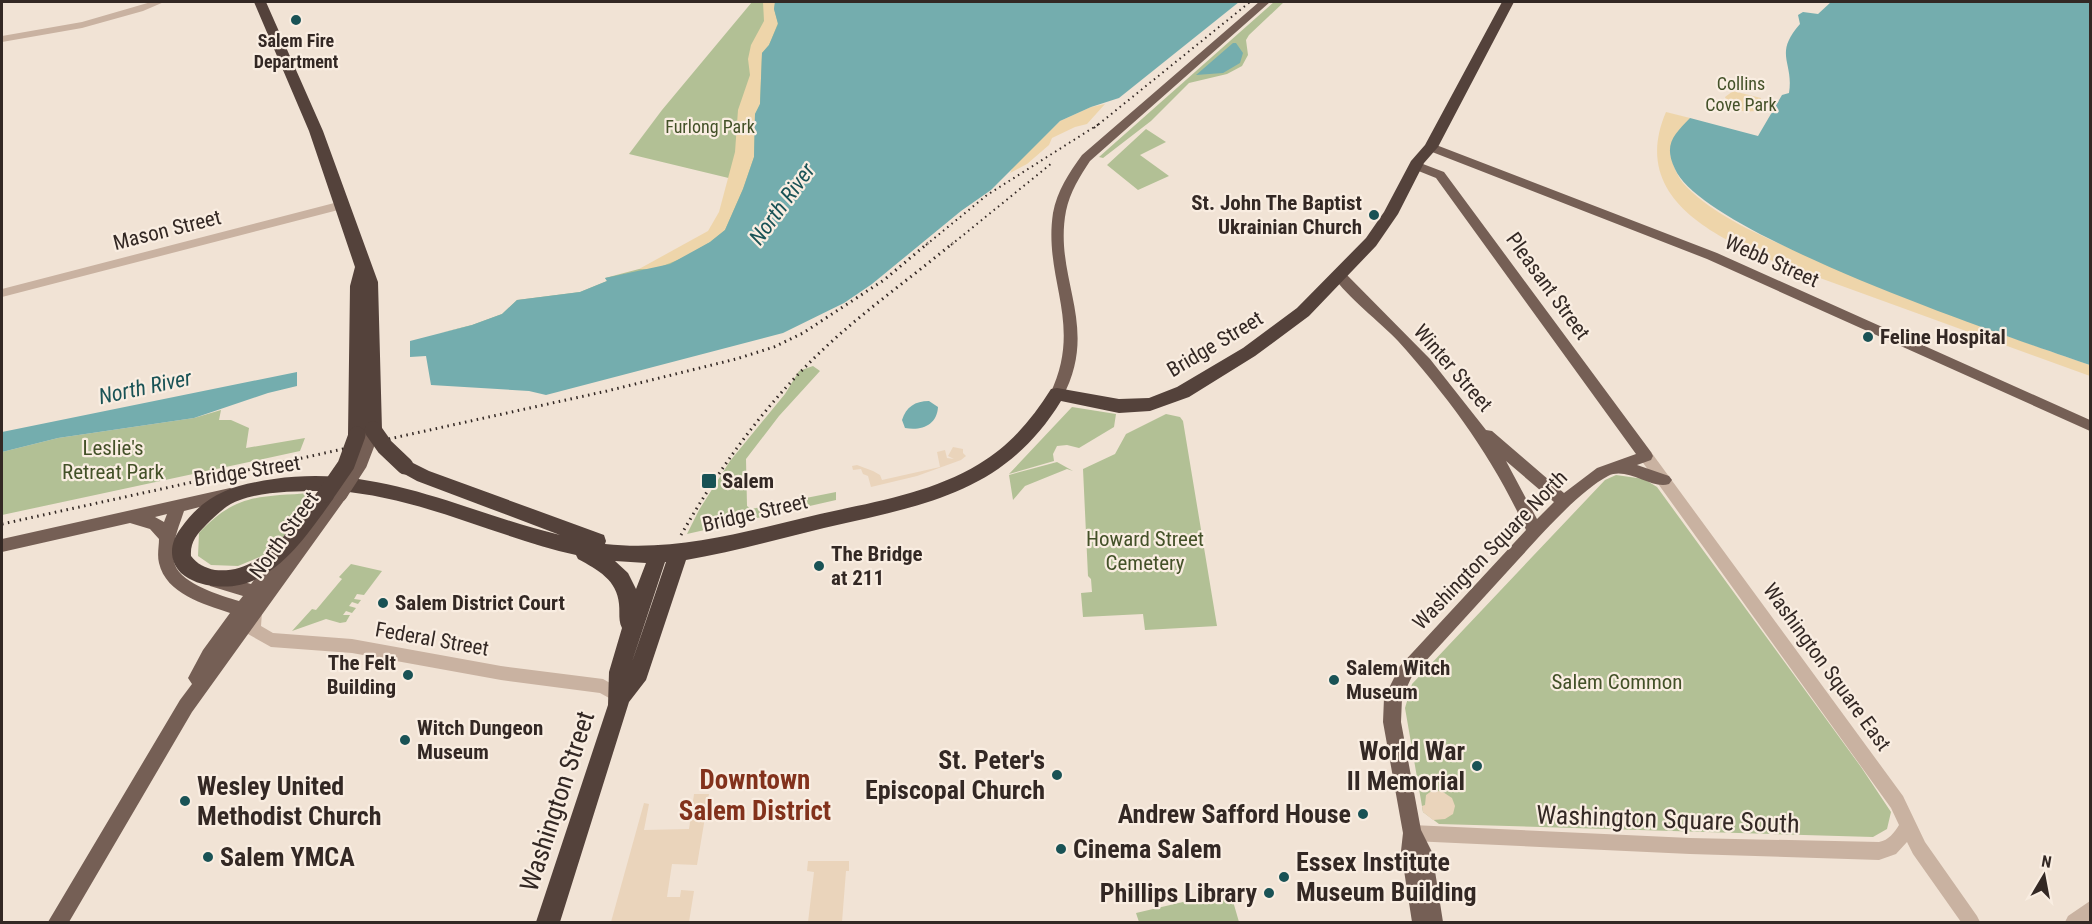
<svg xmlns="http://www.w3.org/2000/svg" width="2092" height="924" viewBox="0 0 2092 924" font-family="'Roboto Condensed',sans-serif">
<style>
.green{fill:#b2c095}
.sand{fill:#eed5aa}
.plaza{fill:#ead4bb}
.water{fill:#74adae}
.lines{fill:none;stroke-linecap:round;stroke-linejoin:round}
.minor{fill:#c9b2a1;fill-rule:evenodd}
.major{fill:#755f55;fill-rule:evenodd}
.highway{fill:#54423b;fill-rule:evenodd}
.rail-far1{stroke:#332824;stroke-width:2;stroke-dasharray:1.5 4;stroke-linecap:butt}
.rail{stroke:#332824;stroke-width:3;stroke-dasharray:1.5 4.5;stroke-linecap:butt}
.major-bridge{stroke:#755f55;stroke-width:14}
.highway-bridge{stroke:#54423b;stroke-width:17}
.poi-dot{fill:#195255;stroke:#f9ede1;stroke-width:2}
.labels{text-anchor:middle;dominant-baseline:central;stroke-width:4.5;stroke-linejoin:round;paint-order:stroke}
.far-poi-label{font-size:18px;font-weight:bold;fill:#332824;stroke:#f9ede1}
.far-park-label{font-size:18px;fill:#435128;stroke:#f9ede1}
.poi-label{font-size:21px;font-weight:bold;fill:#332824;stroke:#f9ede1;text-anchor:start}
.street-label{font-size:21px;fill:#332824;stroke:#f9ede1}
.park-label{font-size:21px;fill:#435128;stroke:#f9ede1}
.water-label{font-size:22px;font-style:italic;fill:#195255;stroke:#f9ede1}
.near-poi-label{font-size:26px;font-weight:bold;fill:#332824;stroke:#f9ede1;text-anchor:end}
.near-street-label{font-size:26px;fill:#332824;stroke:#f9ede1}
.near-neighbourhood-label{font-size:27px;font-weight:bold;fill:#83321c;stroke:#f9ede1}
</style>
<rect width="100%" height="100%" fill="#f1e3d5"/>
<path class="green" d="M752,2H1068L757,262L440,333L472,325L502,314L517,300L580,292L607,281L605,278L639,269H655L710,242L741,181L629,154L662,110Z
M1274,2H1284L1249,35L1246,40L1248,55L1242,66L1227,74L1189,83L1151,121L1103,158L1099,157Z
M1146,129L1166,142L1140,155L1169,176L1138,190L1107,165Z
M813,366L820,371L779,416L746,459L747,506L751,509L836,492V500L687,534L699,510L730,461L785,394L799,371Z
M1072,407L1116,414L1114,427L1079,448L1067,445L1057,446L1053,454L1054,461L1009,474Z
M221,410L219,420H231L249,428L246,448L305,438L300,451L2,515V452L58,438L194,418Z
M1166,414L1180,417L1183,421L1217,626L1145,630L1143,614L1083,617L1081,593L1092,592L1091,579L1088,576L1083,469L1115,454L1126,434Z
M1057,462L1073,471L1067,469L1025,486L1013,500L1009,475Z
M1616,475L1644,479L1657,487L1861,767L1891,812L1887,829L1873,837L1439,824L1423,812L1405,708L1412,684L1605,480Z
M311,493L302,507L306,508L276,546L262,556L238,566L211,565L198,556L199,533C236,493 260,497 311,493Z
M351,564L382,571L364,595L357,594L354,599L361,600L358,604L352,602L349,606L356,608L352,613L346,611L343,615H350L346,622L340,623L326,619L292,631L312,609L316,610L342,579L339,577Z
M1230,891L1239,922H1139L1136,913Z"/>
<path class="sand" d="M763,2H775L774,9L778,23L769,45L762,53L760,104L755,114L754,157L743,189L725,230L710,242L685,257L655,269H639L708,231L719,212L735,152L738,110L750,75L748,59L751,45L764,21Z
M1733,91L1761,98L1755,111C1742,113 1729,109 1725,97Z
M1105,104L1087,124L1075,127L1052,138L1049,145L1027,164L1010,173L1013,167L1060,121L1091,107Z
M1666,112L1690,118L1670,154C1673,164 1676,174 1683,183C1715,219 1778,243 1822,262C1910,300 1999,334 2090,365V376L1762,257C1702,230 1632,191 1666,112Z"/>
<path class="plaza" d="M953,447L963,449V453L966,456L961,460L917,476L871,487L868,476L863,474L861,469L853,470L852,466L857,465L873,471L880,475L882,480L940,467L937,452L945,450L947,458L954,459L948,456Z
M1433,790L1443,792L1452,798L1455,806L1453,814L1445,819L1433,820L1423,812L1422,806L1425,805L1426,795Z
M694,794H709L697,865L672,864L667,897H680L681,890L694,891L689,922H611L644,803L649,804L644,830L689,829Z
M808,861H849V871H846L842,922H808L814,872L807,871Z"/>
<path class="water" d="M775,2H1239L1119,98L1091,107L1060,121L991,190L961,211L872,284L844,303L783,333L546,395L529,391L431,385L426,356L410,357V341L472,325L502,314L517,300L580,292L607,281L605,278L670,264L710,242L725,230L743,189L754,157L755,114L760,104L762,53L769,45L778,24L774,9Z
M1831,2H2090V365C2014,339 1704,235 1675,169C1663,144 1674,135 1690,118L1758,136L1782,95L1789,93C1794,61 1773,55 1800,24L1798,15L1803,12L1818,14Z
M1233,43H1236L1243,53L1240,63L1223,73L1196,75Z
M297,372V386L268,393L194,418L58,438L2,452V432Z
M929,401L938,407C937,425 922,431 905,428L902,420C906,407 915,401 929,401Z"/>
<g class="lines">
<path class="minor" d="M151,2H164L143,11L82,28L2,42V36L82,22Z
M342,201L346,202V208L2,297V289Z
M1646,451L1651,452L1903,796L1925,842L1977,916L1980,922H1961L1913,854L1907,842L1896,854L1879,860L1690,854L1412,841L1406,839L1404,833L1406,827L1412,825L1690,838L1879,842C1889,840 1894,833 1899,825L1891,808L1641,460L1639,456L1641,452Z
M255,606L260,607L262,612L261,626L273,633L352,639L501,666L603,679L626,692L628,697L626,702L620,704L600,693L501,680L352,653L271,647L248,634L245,629L250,607Z
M2090,901V921L2088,922H2065L2068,916Z"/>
<path class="major" d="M1259,2H1270L1090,161C1080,176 1070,192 1066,211C1053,279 1101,326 1062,398H1052L1050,394C1084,323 1043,280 1053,213C1057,191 1069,173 1082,155Z
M1431,143L1717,253L2090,420V431L1707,259L1427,150L1425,147Z
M1415,161L1444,172L1651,452L1653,456L1651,460L1637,465L1669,476L1672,480L1669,484C1652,490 1627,466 1608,476C1578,492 1541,535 1517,561C1482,599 1447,638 1412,676L1402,698L1401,722L1421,830L1432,852L1443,922H1412L1401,851L1403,833L1383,722L1384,698L1400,666L1526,530C1494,459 1450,399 1398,341C1380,322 1347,297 1333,276L1340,271L1345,273L1430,359L1486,430L1492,431L1564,493L1597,468L1636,454L1436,178L1411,168V162ZM1506,461L1554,502L1537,519Z
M230,488L235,490L238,494L235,498L184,511C179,527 169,548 175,565C182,584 222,596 239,601L243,596L210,586L208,581L210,576L216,574L251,584L276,550L282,548L289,553L335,491L340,489L345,491L348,495L192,712L69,922H48L180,700L192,684L188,678L203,650L230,613C204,604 166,594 159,563C157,555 159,546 159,539L150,529L130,523L2,552V539ZM167,514L164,522L155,517Z"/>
<path class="highway" d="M254,2H266L323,131L378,282L382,430L379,435L373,437L366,433L363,440L357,442L351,440L348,435L350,286L355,267L309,131Z
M1502,2H1514L1438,147L1424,163L1398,214L1376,246L1309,316L1255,356L1189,397L1150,411L1119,413L1061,401C1004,494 923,505 824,528C778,539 733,552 686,560L646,680L629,702L560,922H536L608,705L609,672L622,628C618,620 620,613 619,604C617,580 598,570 578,559L576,555C496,537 420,497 337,491H334L335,494L333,499C305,538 270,593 214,586C203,585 190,581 181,573C168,560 170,542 181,528C206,493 233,485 274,479C380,464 461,511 560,535L417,481L399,471L396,466L399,461L405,459L429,471L604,535L606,541L605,544C679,552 748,531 820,514C874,502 931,493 979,464C1010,446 1032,419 1051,389L1057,388L1119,399L1149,398L1177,387L1243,348L1297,308L1366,238L1384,212L1411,161L1425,145ZM318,491C294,524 263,575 215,570C205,568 197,564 191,556C190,542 197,534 206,525C216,515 227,504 240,500C260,492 296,491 318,491ZM615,561L646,563L636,589L628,573ZM665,562H666L632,662Z"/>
<path class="rail-far1" d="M1094,128L1250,2
M926,245L987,195L1099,124
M951,245L1052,163"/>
<path class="rail" d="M2,524L607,391L736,359L774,347L803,333L884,280L928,243
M681,535C721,465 769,399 829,344C868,308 912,277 953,243"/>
<path class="major-bridge" d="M340,495L360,464L373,430"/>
<path class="highway-bridge" d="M373,430L385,447L405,466
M326,494L346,465L357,435"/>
</g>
<g class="poi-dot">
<circle cx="296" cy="20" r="6"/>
<circle cx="1374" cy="215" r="6"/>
<circle cx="1868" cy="337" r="6"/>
<rect x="701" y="473" width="16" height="16" rx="3"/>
<circle cx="819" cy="566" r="6"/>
<circle cx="383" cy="603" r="6"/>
<circle cx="408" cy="675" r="6"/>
<circle cx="1334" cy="680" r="6"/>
<circle cx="405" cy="740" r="6"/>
<circle cx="1477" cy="766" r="6"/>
<circle cx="1057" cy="775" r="6"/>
<circle cx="185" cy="801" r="6"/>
<circle cx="1363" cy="814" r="6"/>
<circle cx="1061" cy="849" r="6"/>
<circle cx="208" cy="857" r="6"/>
<circle cx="1284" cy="877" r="6"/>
<circle cx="1269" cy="893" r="6"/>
</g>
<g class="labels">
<g class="far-poi-label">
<text x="296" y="40">Salem Fire<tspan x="296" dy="21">Department</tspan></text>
</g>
<g class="far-park-label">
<text x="1741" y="83">Collins<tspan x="1741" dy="21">Cove Park</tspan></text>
<text x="710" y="126">Furlong Park</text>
</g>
<g class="poi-label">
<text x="1362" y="203" text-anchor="end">St. John The Baptist<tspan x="1362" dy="24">Ukrainian Church</tspan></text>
<text x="1880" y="337">Feline Hospital</text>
<text x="722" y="481">Salem</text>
<text x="831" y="554">The Bridge<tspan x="831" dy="24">at 211</tspan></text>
<text x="395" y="603">Salem District Court</text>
<text x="396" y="663" text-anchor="end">The Felt<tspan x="396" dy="24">Building</tspan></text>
<text x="1346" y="668">Salem Witch<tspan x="1346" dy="24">Museum</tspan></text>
<text x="417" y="728">Witch Dungeon<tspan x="417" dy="24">Museum</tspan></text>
</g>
<g class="street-label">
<text transform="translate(167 230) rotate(-14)">Mason Street</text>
<text transform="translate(1772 261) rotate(24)">Webb Street</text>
<text transform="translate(1548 286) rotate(54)">Pleasant Street</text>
<text transform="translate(1215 344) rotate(-31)">Bridge Street</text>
<text transform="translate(1453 368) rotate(49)">Winter Street</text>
<text transform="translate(247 471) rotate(-9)">Bridge Street</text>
<text transform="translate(755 513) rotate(-13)">Bridge Street</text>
<text transform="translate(284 535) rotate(-54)">North Street</text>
<text transform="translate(1490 550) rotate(-46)">Washington Square North</text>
<text transform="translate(432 639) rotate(10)">Federal Street</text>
<text transform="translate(1827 667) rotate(54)">Washington Square East</text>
</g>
<g class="park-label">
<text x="113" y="448">Leslie's<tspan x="113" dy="24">Retreat Park</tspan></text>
<text x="1145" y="539">Howard Street<tspan x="1145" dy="24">Cemetery</tspan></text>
<text x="1617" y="682">Salem Common</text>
</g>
<g class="water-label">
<text transform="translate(782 204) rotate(-54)">North River</text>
<text transform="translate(145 387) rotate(-12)">North River</text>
</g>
<g class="near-poi-label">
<text x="1465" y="751">World War<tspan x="1465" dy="30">II Memorial</tspan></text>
<text x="1045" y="760">St. Peter's<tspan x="1045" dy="30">Episcopal Church</tspan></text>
<text x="197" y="786" text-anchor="start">Wesley United<tspan x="197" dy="30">Methodist Church</tspan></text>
<text x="1351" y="814">Andrew Safford House</text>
<text x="1073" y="849" text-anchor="start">Cinema Salem</text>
<text x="220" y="857" text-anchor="start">Salem YMCA</text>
<text x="1296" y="862" text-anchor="start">Essex Institute<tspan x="1296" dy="30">Museum Building</tspan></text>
<text x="1257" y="893">Phillips Library</text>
</g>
<g class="near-street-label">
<text transform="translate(557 801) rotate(-72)">Washington Street</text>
<text transform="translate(1668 819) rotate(2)">Washington Square South</text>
</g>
<g class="near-neighbourhood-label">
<text x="755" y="780">Downtown<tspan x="755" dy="31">Salem District</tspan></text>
</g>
</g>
<rect width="2092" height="924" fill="none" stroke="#332824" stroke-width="6"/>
<g transform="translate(2044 876) rotate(10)" stroke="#f9ede1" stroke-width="4.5" paint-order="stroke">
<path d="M0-4.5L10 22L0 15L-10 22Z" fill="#332824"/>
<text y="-9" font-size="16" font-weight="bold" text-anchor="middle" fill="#332824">N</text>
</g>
</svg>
